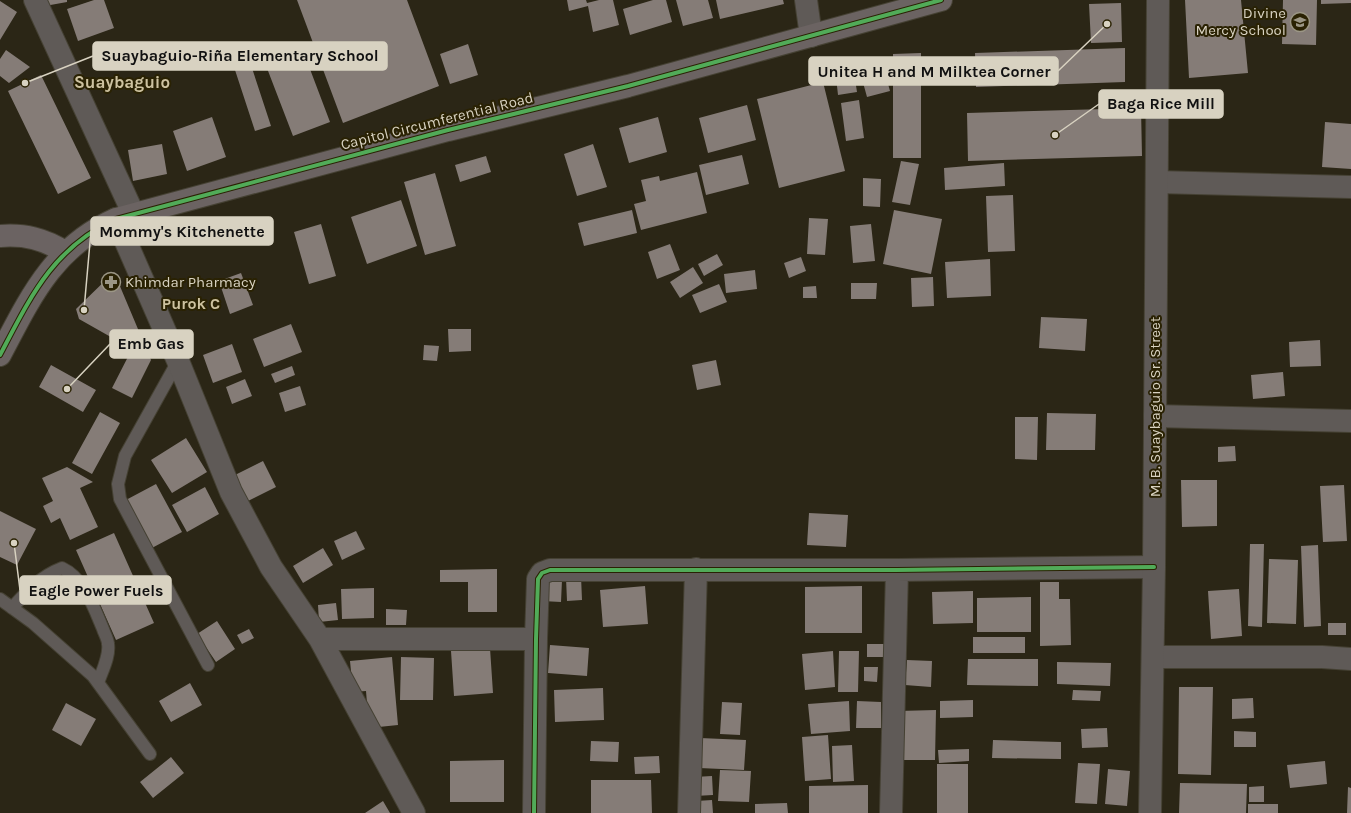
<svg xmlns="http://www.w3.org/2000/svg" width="1351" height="813" viewBox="0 0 1351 813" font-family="Karla,sans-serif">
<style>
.building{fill:#857c77}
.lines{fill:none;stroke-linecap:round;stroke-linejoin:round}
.service-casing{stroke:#454133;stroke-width:14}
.minor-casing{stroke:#454133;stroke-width:24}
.tertiary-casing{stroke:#454133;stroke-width:24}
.secondary-casing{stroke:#454133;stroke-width:24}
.service{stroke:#5f5a57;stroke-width:12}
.minor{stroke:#5f5a57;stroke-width:22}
.tertiary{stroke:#5f5a57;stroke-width:22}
.secondary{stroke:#6b6362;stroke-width:22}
.cycleway-casing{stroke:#2a2203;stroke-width:6}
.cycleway{stroke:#51ab58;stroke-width:4}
.labels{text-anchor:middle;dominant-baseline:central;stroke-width:4;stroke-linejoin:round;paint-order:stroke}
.poi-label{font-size:15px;fill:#d8d2c1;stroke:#2a2203;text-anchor:end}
.street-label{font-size:15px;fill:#d8d2c1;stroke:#2a2203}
.neighbourhood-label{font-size:16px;font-weight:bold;fill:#cdc2a0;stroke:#2a2203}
.quarter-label{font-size:17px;font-weight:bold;fill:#cdc2a0;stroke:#2a2203}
.leader{fill:none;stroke:#d8d2c1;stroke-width:1.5}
.callout-dot{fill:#d8d2c1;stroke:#2a2203;stroke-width:1.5}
.callout{fill:#d8d2c1;stroke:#d8d2c1;stroke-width:1.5}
.callout-label{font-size:16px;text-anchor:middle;font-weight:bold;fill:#111}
</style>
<rect width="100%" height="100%" fill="#2b2616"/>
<path class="building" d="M44,0H67V2L45,6Z
M94,0H104L114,28L78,41L67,9Z
M297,0H407L439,86L343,123Z
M567,0H586L587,3L599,0H613L619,25L593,32L588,6L569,11Z
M653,0H666L672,22L630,35L623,9Z
M676,0H708L713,18L683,26Z
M716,0H783L784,4L720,19Z
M1185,0H1241L1248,73L1189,78Z
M1283,0H1317L1316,45L1282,44Z
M1321,0H1351V3L1321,4Z
M0,1L17,12L0,40Z
M1121,3L1122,42L1091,43L1089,4Z
M468,44L478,75L450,84L440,54Z
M302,48L330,122L293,136L265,63Z
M1125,48V82L976,87L975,53Z
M6,50L30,67L9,83L0,76V59Z
M921,53V158H893V54Z
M882,62L890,91L867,97L859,68Z
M251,65L271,126L255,131L235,70Z
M853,66L857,92L838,95L835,68Z
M41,75L91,178L58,194L8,91Z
M823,82L845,171L779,188L757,99Z
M859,100L864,138L846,141L841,103Z
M747,105L756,140L708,153L699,118Z
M1141,108L1142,156L968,161L967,113Z
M212,117L226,157L187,171L173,131Z
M658,117L667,152L629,163L619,128Z
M1325,122L1351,124V169L1322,167Z
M162,144L167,174L133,181L128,150Z
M593,144L607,187L577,196L564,154Z
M742,155L749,184L706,195L699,165Z
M486,156L491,172L460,182L455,165Z
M901,161L919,164L910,205L892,202Z
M1004,163L1005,186L945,190L944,168Z
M697,172L707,213L641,230L634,204L646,201L641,180L659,176L660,181Z
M435,173L456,246L425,255L404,182Z
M863,178L881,179L880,207L863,206Z
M1013,195L1015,251L988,252L986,196Z
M401,200L417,246L367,264L351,217Z
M632,210L637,233L584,246L578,223Z
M894,210L942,219L931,274L883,264Z
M809,218L828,219L825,255L807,254Z
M321,224L336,276L309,284L294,232Z
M871,224L875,261L853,263L850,226Z
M670,244L680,270L657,279L648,252Z
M717,254L723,265L704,276L698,264Z
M801,257L806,271L789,278L784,263Z
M990,259L991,296L947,298L945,262Z
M693,267L703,283L680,298L670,282Z
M755,270L757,289L726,293L724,274Z
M114,272L151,360L132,398L112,388L132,349L79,319L76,309Z
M241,273L253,305L230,314L219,281Z
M933,277L934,306L912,307L911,278Z
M851,283H877L876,299H851Z
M719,284L727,302L700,313L692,295Z
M816,286L817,298H803V287Z
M1041,317L1087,319L1085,351L1039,348Z
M291,324L302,352L264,367L253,339Z
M448,329H471V351L449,352Z
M1320,340L1321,366L1290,367L1289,342Z
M232,344L242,372L213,383L203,355Z
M424,345L439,346L437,361L423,360Z
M716,360L721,385L697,390L692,365Z
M51,365L96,390L83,412L39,387Z
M292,366L295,375L275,383L271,374Z
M1283,372L1285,396L1253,399L1251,375Z
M245,379L252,396L232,404L226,387Z
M300,386L306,405L285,412L279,393Z
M100,412L120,423L92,474L72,463Z
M1047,413L1096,414L1095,450H1046Z
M1015,417H1038L1037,460L1015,459Z
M186,438L207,472L172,493L151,460Z
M1235,446L1236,461L1218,462V447Z
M263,461L276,487L246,502L233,476Z
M67,467L93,482L80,488L98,527L70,540L60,518L51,523L43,506L53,501L42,478Z
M1181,480H1217V526L1182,527Z
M156,484L182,532L150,549L124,501Z
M1344,485L1347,541L1323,542L1320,486Z
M205,487L219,514L187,532L172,505Z
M0,511L36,529L17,565L0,557Z
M809,513L848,515L846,547L807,545Z
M356,531L365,549L342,560L334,541Z
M114,533L154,623L116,640L76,550Z
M1250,544H1264L1262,627L1248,626Z
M1318,545L1321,626L1304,627L1301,546Z
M323,548L333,565L303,583L293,566Z
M1269,559L1298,560L1296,624L1267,623Z
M497,569V612H468V582H440V570Z
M581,576L582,600L567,601L566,578Z
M544,579L562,580L561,602L542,601Z
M1040,582H1059V599H1070L1071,645L1040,646Z
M645,586L648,624L603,627L600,590Z
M862,586V633H805V587Z
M374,588V618L342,619L341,589Z
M1239,589L1242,636L1211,639L1208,591Z
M973,591V623L933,624L932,592Z
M1031,597V632H977V598Z
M336,603L338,620L319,622L318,605Z
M386,609L407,610L406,625H386Z
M217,621L235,649L216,662L197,634Z
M1328,623H1346V635H1328Z
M249,629L254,638L242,644L237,635Z
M973,637H1025V653H973Z
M867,644H884V657H867Z
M550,645L589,648L587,676L548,673Z
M490,648L493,693L454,696L451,651Z
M833,651L835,687L805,690L802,654Z
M839,651H859L858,692H838Z
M392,657L398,725L369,728L366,691L353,692L350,661Z
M401,657L434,658L433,700H400Z
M968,659H1038V686L967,685Z
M907,660L932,661L931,687L905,685Z
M1057,662L1111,663L1110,686L1057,684Z
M864,667H878L877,682L864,681Z
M190,683L202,705L171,722L159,701Z
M1179,687H1213L1211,775L1178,774Z
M603,688L604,720L555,722L554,690Z
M1073,690L1101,691L1100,701L1072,700Z
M1253,698L1254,718L1232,719V699Z
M973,700V717L940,718V701Z
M849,701L850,731L811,734L808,704Z
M857,701L881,702V728H856Z
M722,702L742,703L740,735L720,734Z
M66,703L96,719L81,746L52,730Z
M936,710L935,760H898V711Z
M1107,728L1108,747L1082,748L1081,729Z
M1234,731L1256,732V747H1234Z
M828,735L831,779L805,781L802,737Z
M700,738L746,740L744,770L699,768Z
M993,740L1061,742V759L992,758Z
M591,741L619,742L618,762L590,761Z
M852,745L854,781L833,782L832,746Z
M969,749V761L939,763L938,750Z
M659,756L660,773L635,774L634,757Z
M171,757L184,773L153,798L140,782Z
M504,760V802H450V761Z
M1325,761L1327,784L1290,788L1287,765Z
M1078,763L1100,764L1097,804L1075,803Z
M937,764H968V813H937Z
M1108,769L1130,771L1127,806L1105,804Z
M720,770L751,771L749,802L718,801Z
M712,776L713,795L695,796L694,777Z
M591,780H651L652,813H591Z
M1180,783L1247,784L1246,813H1179Z
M868,785V813H809V786Z
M1264,786V802H1249V787Z
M1348,787L1351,788V813H1347Z
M712,800L713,813H697L696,801Z
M383,801L390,813H365Z
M787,803L788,813H755V804Z
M1248,804H1278V813H1248Z"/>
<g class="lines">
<g class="service-casing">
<path id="service" d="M178,361L125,456L118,484L120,499L208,665
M0,599L33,623L93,676L150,754
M12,608C27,591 41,576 62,568C84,578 94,608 103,629C104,633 108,639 108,644C110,656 102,671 98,683"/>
</g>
<g class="minor-casing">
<path id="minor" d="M35,0L133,213
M806,0L811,36
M1157,182L1351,187
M116,219L178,361L231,492L271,567L320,639L414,813
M1155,416L1351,421
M320,639H536
M1153,657H1322L1351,659
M534,813L536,639L538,579L542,573L550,570H897L1154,567
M689,813L696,569
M891,813L897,570"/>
</g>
<g class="tertiary-casing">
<path id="tertiary" d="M1150,813L1154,567L1158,0"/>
</g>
<g class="secondary-casing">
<path id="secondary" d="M0,236C25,234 44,239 65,252
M0,355C30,298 53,247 116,219L448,130L628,86L941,0"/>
</g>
<use href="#service" class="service"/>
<use href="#minor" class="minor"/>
<use href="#tertiary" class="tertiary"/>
<use href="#secondary" class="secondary"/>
<g class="cycleway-casing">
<path id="cycleway" d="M0,355C30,298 53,247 116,219L448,130L628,86L941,0
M534,813L536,639L538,579L542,573L550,570H897L1154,567"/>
</g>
<use href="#cycleway" class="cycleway"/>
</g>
<defs>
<g id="school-ring" transform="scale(1)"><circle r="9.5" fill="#2a2203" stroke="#9b9685" stroke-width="1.5"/><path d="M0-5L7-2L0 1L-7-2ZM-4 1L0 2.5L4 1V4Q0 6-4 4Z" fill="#9b9685"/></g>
<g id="pharmacy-ring" transform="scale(1)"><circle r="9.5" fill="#2a2203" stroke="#9b9685" stroke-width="1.5"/><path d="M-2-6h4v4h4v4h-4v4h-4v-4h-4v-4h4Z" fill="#9b9685"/></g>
</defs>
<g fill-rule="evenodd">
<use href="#school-ring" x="1300" y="22"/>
<use href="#pharmacy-ring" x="111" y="282"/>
</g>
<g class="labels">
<g class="poi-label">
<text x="1286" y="13">Divine<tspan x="1286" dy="17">Mercy School</tspan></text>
<text x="125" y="282" text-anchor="start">Khimdar Pharmacy</text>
</g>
<g class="street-label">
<text transform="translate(437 121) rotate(-14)">Capitol Circumferential Road</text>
<text transform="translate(1155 407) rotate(-90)">M. B. Suaybaguio Sr. Street</text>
</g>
<g class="neighbourhood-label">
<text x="191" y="303">Purok C</text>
</g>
<g class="quarter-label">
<text x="122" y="82">Suaybaguio</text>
</g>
</g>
<path class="leader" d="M25 83L93 56M1107 24L1058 71M1055 135L1099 104M84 310L91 231M67 389L110 344M14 543L20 590"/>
<g class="callout-dot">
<circle cx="25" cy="83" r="4"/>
<circle cx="1107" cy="24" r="4"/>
<circle cx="1055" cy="135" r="4"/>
<circle cx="84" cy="310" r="4"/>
<circle cx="67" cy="389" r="4"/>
<circle cx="14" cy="543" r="4"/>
</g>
<g class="callout">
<rect x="93" y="42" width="294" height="28" rx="4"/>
<rect x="809" y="57" width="249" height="28" rx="4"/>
<rect x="1099" y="90" width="124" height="28" rx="4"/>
<rect x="91" y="217" width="182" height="28" rx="4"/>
<rect x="110" y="330" width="83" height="28" rx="4"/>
<rect x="20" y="576" width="151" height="28" rx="4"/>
</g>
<g class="callout-label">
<text x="240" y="61">Suaybaguio-Riña Elementary School</text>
<text x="934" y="77">Unitea H and M Milktea Corner</text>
<text x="1161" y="109">Baga Rice Mill</text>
<text x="182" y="237">Mommy's Kitchenette</text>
<text x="151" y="349">Emb Gas</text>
<text x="96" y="596">Eagle Power Fuels</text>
</g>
</svg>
